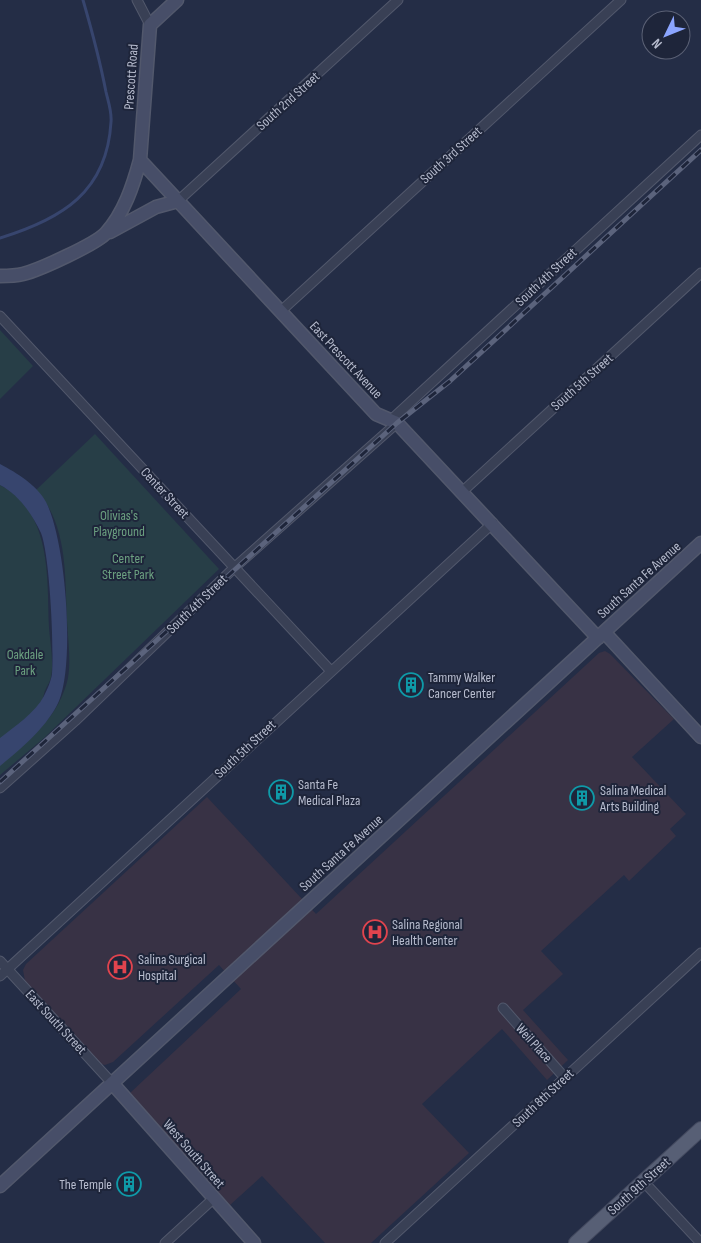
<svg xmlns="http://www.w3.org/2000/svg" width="701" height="1243" viewBox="0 0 701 1243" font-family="'Sofia Sans Condensed',sans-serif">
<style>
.medical{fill:#383245}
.green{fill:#273e47}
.water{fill:#37456e}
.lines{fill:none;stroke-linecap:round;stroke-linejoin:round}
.stream{stroke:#37456e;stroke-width:3}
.street-casing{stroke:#52586c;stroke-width:11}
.secondary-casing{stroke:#52586c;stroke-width:15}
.primary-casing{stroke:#43495e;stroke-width:16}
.street{stroke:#394055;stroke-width:9}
.secondary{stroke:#474e68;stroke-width:12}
.primary{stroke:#575f75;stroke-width:14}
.rail-casing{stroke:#5b637c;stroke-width:5}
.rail{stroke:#1e253a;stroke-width:3;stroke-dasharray:9;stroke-linecap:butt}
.labels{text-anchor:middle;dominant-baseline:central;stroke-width:4;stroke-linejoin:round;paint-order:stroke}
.street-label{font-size:14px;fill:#b7bcce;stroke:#1e253a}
.park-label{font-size:14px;fill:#6ca181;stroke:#1e253a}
.poi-label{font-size:14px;fill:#b7bcce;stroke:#1e253a;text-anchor:start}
</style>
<rect width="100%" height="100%" fill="#242d46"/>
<path class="medical" d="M605,651L610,654L674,719L632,757L686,814L670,829L676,836L629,881L624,875L541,951L563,974L523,1010L568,1060L547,1080L502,1029L422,1104L469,1153L371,1243H325L262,1176L230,1205L130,1093L241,989L219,965L113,1062L105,1065L101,1064L25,981L23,970L26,964L207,797L316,914L599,653Z"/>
<path class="green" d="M0,330L33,366L0,399Z
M95,434L219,569L44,738L0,775V485C52,512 47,577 49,627C50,642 54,662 51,677C50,683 45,688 44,694C41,703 43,716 43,725C55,712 64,696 68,678C71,660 68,639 67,621C65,577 68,524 36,490Z"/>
<path class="water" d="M0,464C17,473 37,485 46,502C66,541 75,662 59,701C48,726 21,749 0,766V738C15,726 35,713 44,696C47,690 51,681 52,674C54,648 50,556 41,533C32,514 19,495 0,485Z"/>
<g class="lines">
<path class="stream" d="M0,238C62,219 107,192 111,122C112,112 108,101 106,92C100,61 92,31 83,0"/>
<g class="street-casing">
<path id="street" d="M137,0L150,25
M178,201L398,0
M281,311L621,0
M0,316L330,670
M392,419L701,135
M463,491L701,273
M0,788L75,721L235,567L397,423
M0,961L112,1083
M0,976L493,523
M503,1008L565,1078
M644,1182L701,1243
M165,1243L213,1199
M385,1243L701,953"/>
</g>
<g class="secondary-casing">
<path id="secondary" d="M140,160L376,414L397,423L598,638
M110,232L156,207L178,201
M0,276C8,276 15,276 23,274C39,270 96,244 106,233C124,213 133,186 140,160L150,25L177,0
M604,632L701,737
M112,1083L254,1243
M0,1186L701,543"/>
</g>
<g class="primary-casing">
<path id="primary" d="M576,1243L701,1129"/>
</g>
<use href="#street" class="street"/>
<use href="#secondary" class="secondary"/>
<use href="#primary" class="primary"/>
<g class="rail-casing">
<path id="rail" d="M0,782L397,423L450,381L701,150"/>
</g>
<use href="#rail" class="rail"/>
</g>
<defs>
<g id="building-ring" transform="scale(1.25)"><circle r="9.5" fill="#1e253a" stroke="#0f9aa8" stroke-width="1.5"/><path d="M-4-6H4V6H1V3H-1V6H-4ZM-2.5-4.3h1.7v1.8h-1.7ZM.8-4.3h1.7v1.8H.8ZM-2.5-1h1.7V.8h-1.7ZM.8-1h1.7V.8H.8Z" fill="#0f9aa8"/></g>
<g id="hospital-ring" transform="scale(1.25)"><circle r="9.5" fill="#1e253a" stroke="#e0444e" stroke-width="1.5"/><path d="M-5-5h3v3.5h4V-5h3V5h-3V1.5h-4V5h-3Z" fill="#e0444e"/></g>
</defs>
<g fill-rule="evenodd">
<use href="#building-ring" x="411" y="685"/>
<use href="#building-ring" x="281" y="792"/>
<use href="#building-ring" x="582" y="798"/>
<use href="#hospital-ring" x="375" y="932"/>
<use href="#hospital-ring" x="120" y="967"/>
<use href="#building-ring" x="129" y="1184"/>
</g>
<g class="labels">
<g class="street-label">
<text transform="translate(131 77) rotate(-86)">Prescott Road</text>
<text transform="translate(288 101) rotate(-42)">South 2nd Street</text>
<text transform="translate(451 155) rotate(-42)">South 3rd Street</text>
<text transform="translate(546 277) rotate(-43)">South 4th Street</text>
<text transform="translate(346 360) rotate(47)">East Prescott Avenue</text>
<text transform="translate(582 382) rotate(-42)">South 5th Street</text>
<text transform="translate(165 493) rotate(47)">Center Street</text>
<text transform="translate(639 580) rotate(-42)">South Santa Fe Avenue</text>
<text transform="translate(197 604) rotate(-44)">South 4th Street</text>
<text transform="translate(245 749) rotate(-43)">South 5th Street</text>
<text transform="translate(341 853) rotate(-42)">South Santa Fe Avenue</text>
<text transform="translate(56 1022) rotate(47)">East South Street</text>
<text transform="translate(534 1043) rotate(48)">Weil Place</text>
<text transform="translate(543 1098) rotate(-43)">South 8th Street</text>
<text transform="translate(194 1154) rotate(49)">West South Street</text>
<text transform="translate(639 1186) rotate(-42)">South 9th Street</text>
</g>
<g class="park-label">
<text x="119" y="515">Olivias's<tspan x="119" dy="16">Playground</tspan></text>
<text x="128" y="558">Center<tspan x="128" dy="16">Street Park</tspan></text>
<text x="25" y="654">Oakdale<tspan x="25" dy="16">Park</tspan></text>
</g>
<g class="poi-label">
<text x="428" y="677">Tammy Walker<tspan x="428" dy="16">Cancer Center</tspan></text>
<text x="298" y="784">Santa Fe<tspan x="298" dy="16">Medical Plaza</tspan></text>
<text x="600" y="790">Salina Medical<tspan x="600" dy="16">Arts Building</tspan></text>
<text x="392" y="924">Salina Regional<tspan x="392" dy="16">Health Center</tspan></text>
<text x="138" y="959">Salina Surgical<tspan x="138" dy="16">Hospital</tspan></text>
<text x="112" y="1184" text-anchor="end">The Temple</text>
</g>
</g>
<g transform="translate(666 35) rotate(227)"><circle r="24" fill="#1e253a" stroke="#5b6175"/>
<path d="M0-4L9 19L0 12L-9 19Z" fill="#8ba5ff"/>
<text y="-8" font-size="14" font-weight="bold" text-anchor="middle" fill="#b7bcce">N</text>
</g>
</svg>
